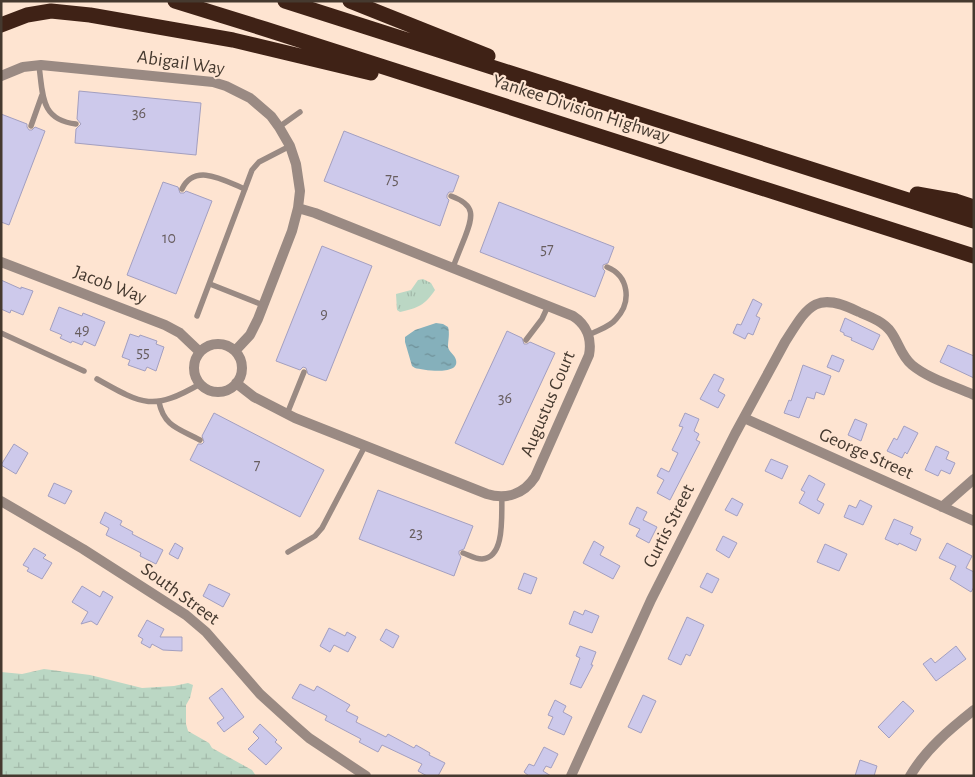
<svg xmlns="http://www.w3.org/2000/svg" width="975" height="777" viewBox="0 0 975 777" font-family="'Alegreya Sans',sans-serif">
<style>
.grass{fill:url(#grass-tufts)}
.wetland{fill:url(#wetland-marsh)}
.water{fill:url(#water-ripples)}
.building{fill:#cdc9eb;stroke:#a39fc0}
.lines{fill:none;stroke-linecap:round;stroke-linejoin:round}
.lane{stroke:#9a8a83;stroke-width:5.5}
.street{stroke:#9a8a83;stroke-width:10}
.highway{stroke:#3f2216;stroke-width:15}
.labels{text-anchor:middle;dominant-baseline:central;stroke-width:4;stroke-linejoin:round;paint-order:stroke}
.number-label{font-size:16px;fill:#675d5e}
.street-label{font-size:19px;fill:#45392f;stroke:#fee4d1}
</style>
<defs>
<pattern id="grass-tufts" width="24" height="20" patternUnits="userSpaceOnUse" patternTransform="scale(1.25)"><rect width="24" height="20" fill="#bbd7c4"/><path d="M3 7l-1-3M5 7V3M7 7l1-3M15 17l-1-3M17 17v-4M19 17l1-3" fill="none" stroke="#a2b9a9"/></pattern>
<pattern id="wetland-marsh" width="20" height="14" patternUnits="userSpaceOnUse" patternTransform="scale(1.25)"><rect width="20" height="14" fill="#bbd7c4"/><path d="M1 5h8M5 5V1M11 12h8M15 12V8" fill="none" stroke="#a2b9a9"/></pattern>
<pattern id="water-ripples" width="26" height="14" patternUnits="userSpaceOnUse" patternTransform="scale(1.25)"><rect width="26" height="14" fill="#85b0bb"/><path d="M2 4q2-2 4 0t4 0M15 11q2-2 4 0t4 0" fill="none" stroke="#6f9098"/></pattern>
</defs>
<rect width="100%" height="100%" fill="#fee4d1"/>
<path class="grass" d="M423,279L431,283L435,290C425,305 418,308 400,312L397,310L396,294L411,290L418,280Z"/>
<path class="wetland" d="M44,669L90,675L142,688L174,686L188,683L193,685L190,698L186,705V724L188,731L209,743L212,748L252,770L256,776H1V672L22,674Z"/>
<path class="water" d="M436,323L443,324L448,327C450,334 448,340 448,347C449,352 455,355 456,360C460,376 423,370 415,368L412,366L405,342V337L415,330Z"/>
<path class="building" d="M79,91L201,103L196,155L75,143L76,129L81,124L77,119Z
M1,114L27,124V127L29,130H32L35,127L45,131L9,225L1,222Z
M344,131L459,176L453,192H449L447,195V198L449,200L440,226L324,181Z
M163,182L178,187L180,193H184L186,191L212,201L176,294L127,275Z
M499,202L614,247L608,263L603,265V269L605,271L595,297L480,252Z
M322,246L372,266L326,381L308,374L306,368L303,367L300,370L276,361Z
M1,280L21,289V287L33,291L23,315L11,310L10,313L1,309Z
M753,299L762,304L756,316L760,318L753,335L748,333L745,339L733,333L737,324L741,325Z
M59,307L82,316L83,313L105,322L95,346L84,341L82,345L72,341L71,343L60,338L62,335L50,330Z
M845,318L880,335L873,350L851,340L852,338L844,335V333L840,331Z
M507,331L522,338L524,344H527L530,342L555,353L503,465L455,443Z
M130,334L139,337L140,335L157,341L156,344L164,347L156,371L147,367L145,371L128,365L130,360L122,357Z
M948,345L974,356V378L940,362Z
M832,355L844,360L839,372L827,367Z
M803,365L831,376L824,395L816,392L814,399L807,397L799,418L784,413L789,400L791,401Z
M714,374L724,379L718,391L725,395L718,408L700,399Z
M214,413L324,470L300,517L190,460L198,444H202L204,442L202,436Z
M685,413L699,419L694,431L699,434L696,440L700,442L670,500L657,493L664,480L657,476L661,468L669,472L678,453L672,450L683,427L679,426Z
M855,419L867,424L861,441L848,435Z
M904,426L918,433L907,454L905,452L902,458L887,451L894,438L897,440Z
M14,444L28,453L16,474L1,465Z
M936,446L949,452L946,459L955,463L950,474L941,470L938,476L925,470Z
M771,459L788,466L782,479L765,471Z
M809,475L825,484L817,500L824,504L819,514L799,503L805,492L801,490Z
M54,483L72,491L65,504L48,496Z
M378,490L473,526L464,549L459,551V554L461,557L454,576L359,539Z
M732,498L743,504L737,516L725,510Z
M860,500L872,506L863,525L844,517L849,505L856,508Z
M637,507L647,512L643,520L657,527L649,543L636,536L640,529L629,524Z
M105,512L122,521L120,525L133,532L132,534L163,550L156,564L140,556L141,553L106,535L109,528L100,523Z
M894,519L913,527L910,534L921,539L916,551L899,543L898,545L885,539Z
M723,536L737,543L729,558L716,550Z
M594,541L604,547L600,555L620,566L613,579L583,563Z
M175,543L183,548L178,559L169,554Z
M947,543L972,556L966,568L974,572V587L971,592L950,579L956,566L939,558Z
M825,544L847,554L839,571L817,562Z
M34,548L46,555L43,558L52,563L42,579L27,571L29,568L23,565Z
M524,573L537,578L531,594L518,589Z
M707,573L719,579L712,593L700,587Z
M209,584L230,594L223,607L203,596Z
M82,586L100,597L103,591L113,597L97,625L91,621L81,624L88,612L72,602Z
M585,610L599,616L592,633L569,624L574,611L583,615Z
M687,617L704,625L690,656L686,654L681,665L668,659Z
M147,620L164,629L160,637H182V651L163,650L152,644L150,648L141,643L143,639L138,636Z
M329,628L345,636L347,632L356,637L348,652L334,645L330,652L320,646Z
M386,629L399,636L393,648L380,640Z
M580,646L596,652L591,665H593L581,688L570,684L580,658L576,656Z
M956,646L966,659L936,681L923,664L931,658L935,663Z
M300,684L314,691L317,686L350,705L346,711L358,717L356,722L386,737L388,734L414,748L416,745L430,753L429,755L445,763L438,776H427L418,771L422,764L382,745L378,752L359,742L361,739L325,720L327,716L292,698Z
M222,688L244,717L224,732L217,723L224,718L209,698Z
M643,695L656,701L641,733L628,727Z
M555,700L566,706L563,712L572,717L564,735L548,728L553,717L548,715Z
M903,701L914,711L889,738L878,727Z
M260,724L277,740L275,742L282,748L266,765L248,749L259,738L253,732Z
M544,747L558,754L551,768L546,766L543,771L551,776H529L524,772L529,764L534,766Z
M860,760L877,766L874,776H855Z"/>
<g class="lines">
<path class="lane" d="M39,66C43,94 40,120 76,124
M31,126L42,95
M279,127L300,112
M182,189C195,162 225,181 245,189
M451,196C476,205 473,216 465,237C461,247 457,257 453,267
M210,284L263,305
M197,316L252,170L259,162L290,146
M1,333L84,371
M589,335C598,330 610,327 616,319C632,302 629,276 607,267
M526,340L542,319L548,306
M97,379C143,405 153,411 200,384
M159,402C164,427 180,429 200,440
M287,414L304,372
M288,552L315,536L322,528L365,446
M463,553C469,555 475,559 482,559C506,558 501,513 502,496"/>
<path class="street" d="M1,76L23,67L41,65L213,82L226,86L250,98L271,116L279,127L290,146L296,164L300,191L298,208L292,231L258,319L250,335L235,351
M1,262L165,325L180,333L200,352
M194 368a24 24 0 1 1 48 0a24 24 0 1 1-48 0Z
M236,383L254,397L295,418L487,494C506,500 524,494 535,477L589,355C592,339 587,325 573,316L315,213L298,208
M744,418L974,521
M1,501L83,549L186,615L206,632L260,694L293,724L309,738L366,776
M942,507L974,479
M571,776L651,600L735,434L785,342C808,306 815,290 859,312C871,317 884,322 891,332C899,343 901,356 912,365C929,379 954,386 974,395
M910,776C926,749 949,730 974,710"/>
<path class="highway" d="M175,1L265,29L974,256
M285,1L974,221
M350,1L488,56
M1,25L27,15L51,11L90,15L233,40L371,73
M917,194L956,201L974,207"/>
</g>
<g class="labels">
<g class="number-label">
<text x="139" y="113">36</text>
<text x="392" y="179">75</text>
<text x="169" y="238">10</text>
<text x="547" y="249">57</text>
<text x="324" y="314">9</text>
<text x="82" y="330">49</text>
<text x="143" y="352">55</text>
<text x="505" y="398">36</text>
<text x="257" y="465">7</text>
<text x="416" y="533">23</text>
</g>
<g class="street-label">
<text transform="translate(181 63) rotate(8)">Abigail Way</text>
<text transform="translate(581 109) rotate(18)">Yankee Division Highway</text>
<text transform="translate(110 285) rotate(21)">Jacob Way</text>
<text transform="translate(548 404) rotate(-67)">Augustus Court</text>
<text transform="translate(866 454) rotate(24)">George Street</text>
<text transform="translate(669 526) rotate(-63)">Curtis Street</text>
<text transform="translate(180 594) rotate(36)">South Street</text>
</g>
</g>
<rect width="975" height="777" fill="none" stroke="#45392f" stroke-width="5"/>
</svg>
